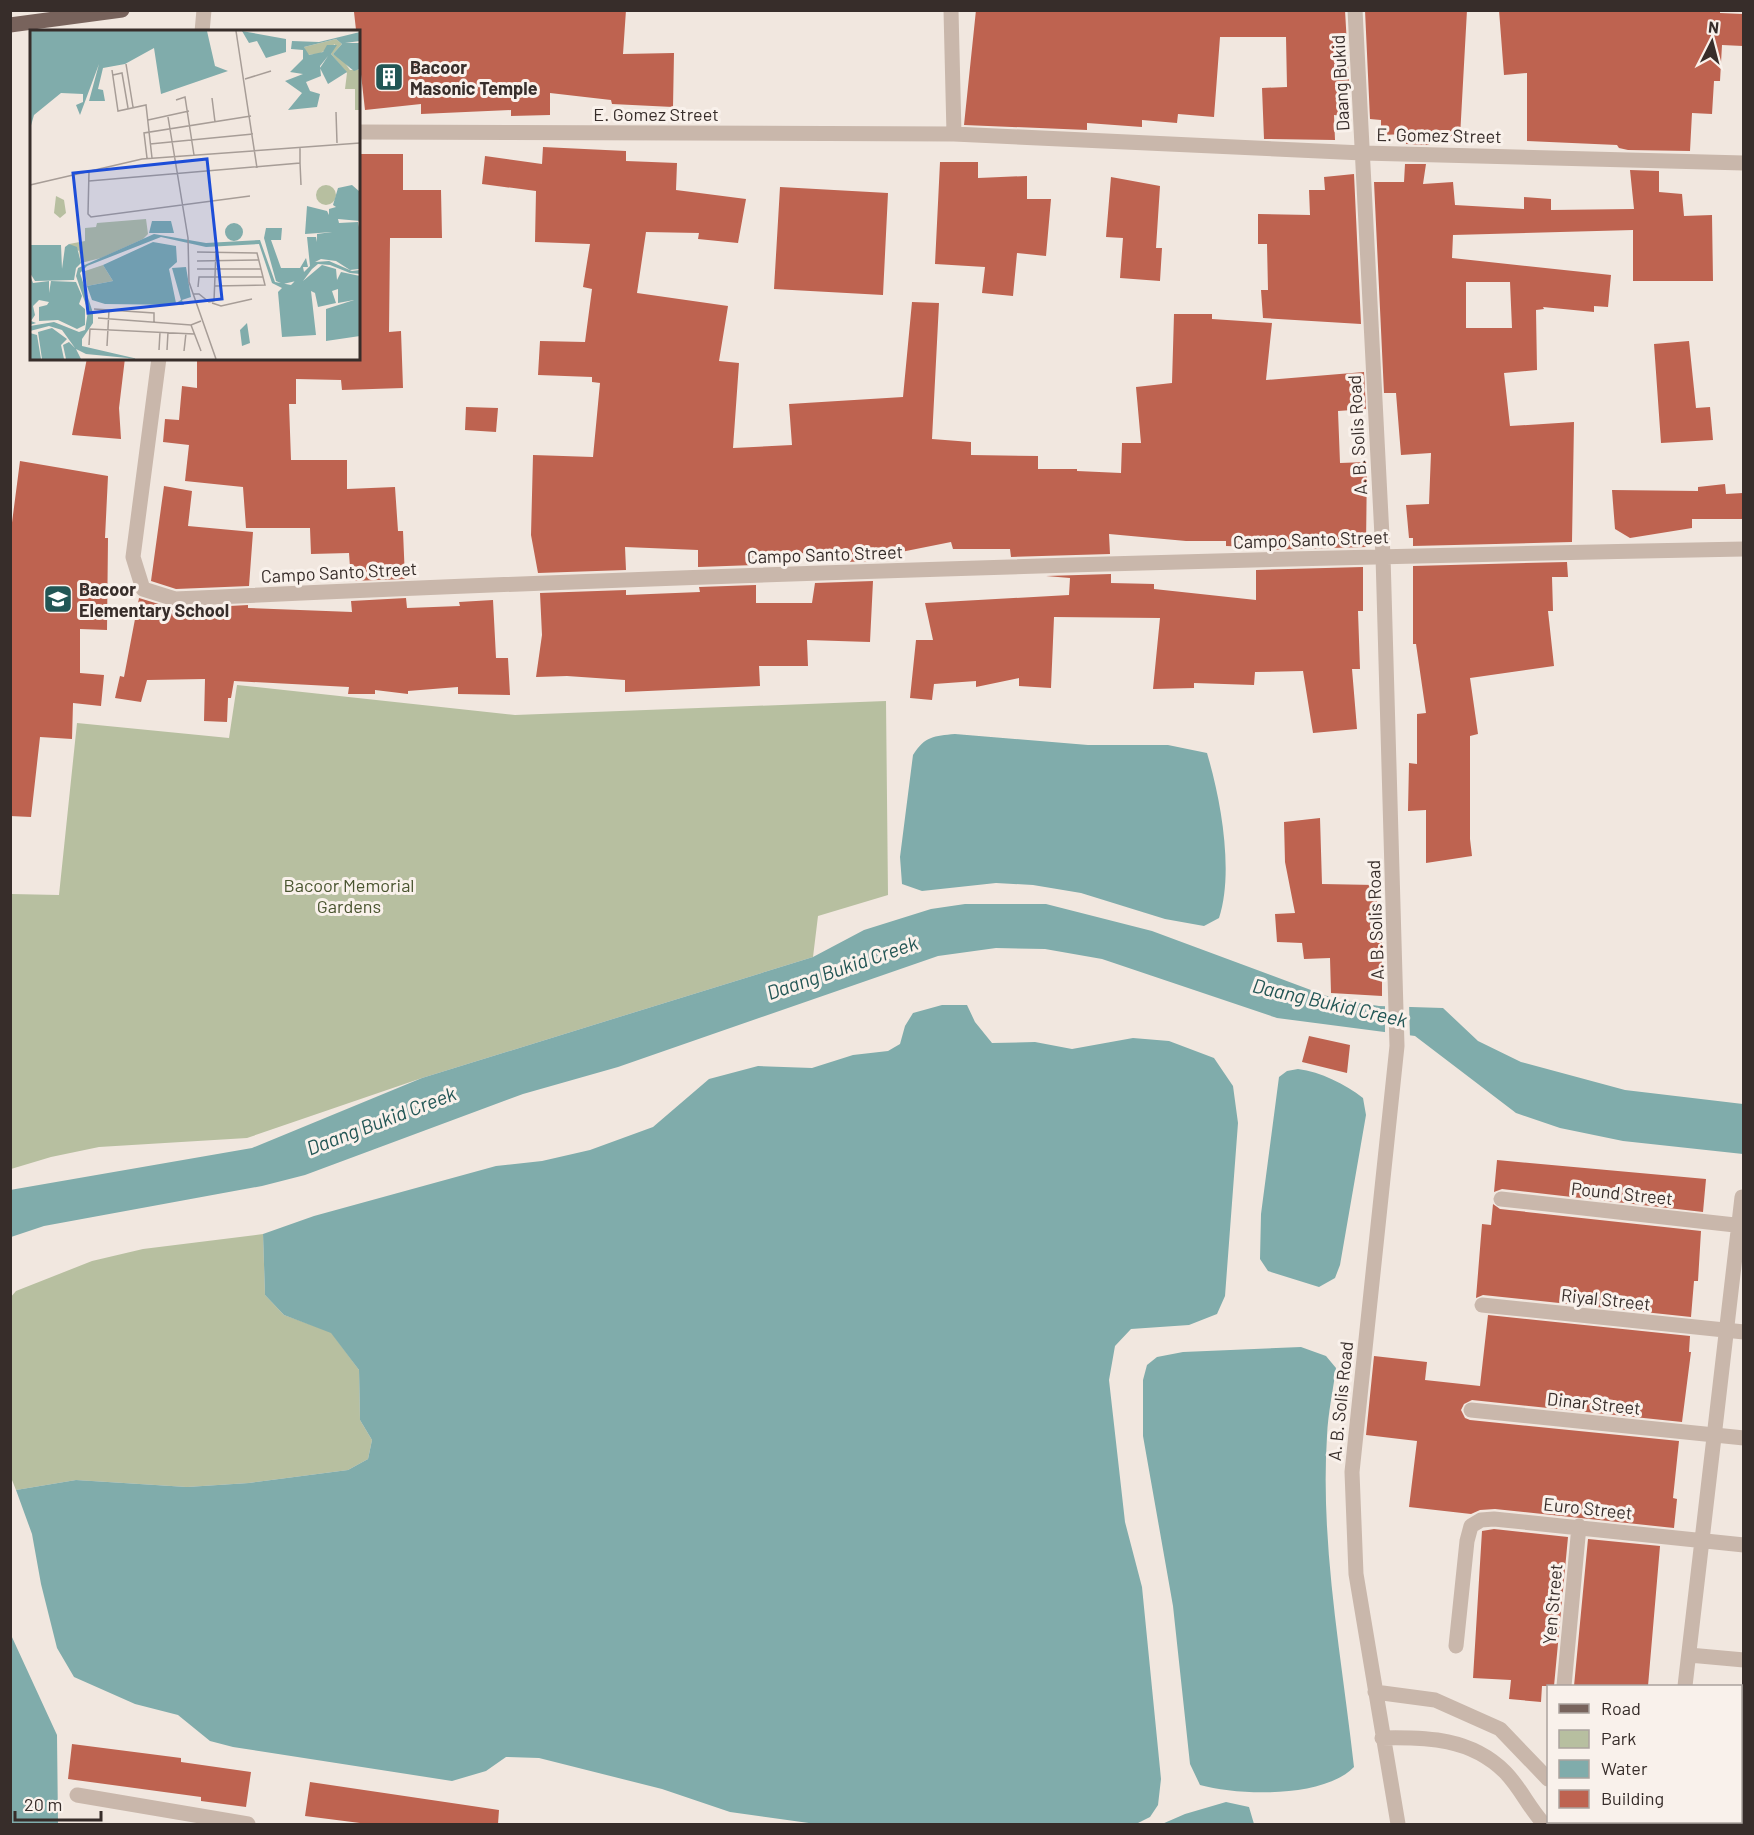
<svg xmlns="http://www.w3.org/2000/svg" width="1754" height="1835" viewBox="0 0 1754 1835" font-family="Barlow,sans-serif">
<style>
.green{fill:#b7bfa0}
.water{fill:#80acab}
.pier{fill:#f1e7df}
.building{fill:#be6350;fill-rule:evenodd}
.lines{fill:none;stroke-linecap:round;stroke-linejoin:round}
.minor{stroke:#c9b7ab;stroke-width:15}
.major{stroke:#78635c;stroke-width:15}
.labels{text-anchor:middle;dominant-baseline:central;stroke-width:6;stroke-linejoin:round;paint-order:stroke}
.poi-label{font-size:18px;font-weight:bold;fill:#372d2a;stroke:#f9f1eb;text-anchor:start}
.street-label{font-size:18px;fill:#372d2a;stroke:#f9f1eb}
.park-label{font-size:18px;fill:#49542f;stroke:#f9f1eb}
.water-label{font-size:20px;font-style:italic;fill:#225655;stroke:#f9f1eb}
.inset-road{fill:none;stroke:#a79d97;stroke-width:1.5}
.view{fill:#1d4ed8;fill-opacity:0.15;stroke:#1d4ed8;stroke-width:3}
.inset-edge{fill:none;stroke:#372d2a;stroke-width:3}
</style>
<rect width="100%" height="100%" fill="#f1e7df"/>
<path class="green" d="M237,685L515,715L886,701L888,895L818,916L813,957L422,1078L247,1138L99,1147L51,1157L11,1169V894L59,895L77,723L229,738Z
M263,1234L265,1295L284,1315L331,1332L359,1370L360,1420L372,1440L368,1459L348,1470L249,1483L187,1487L76,1480L16,1490L10,1475V1298L16,1291L92,1261L143,1249Z"/>
<path class="water" d="M955,734L1088,745H1168L1207,753C1221,800 1234,872 1219,918L1204,926L1165,919L1081,893L1033,885L996,883L922,891L902,884L900,857L913,755C925,736 934,736 955,734Z
M965,904H1046L1152,931L1335,999L1379,1006L1443,1008L1478,1041L1521,1062L1625,1090L1743,1104V1154L1623,1141L1560,1128L1516,1113L1415,1036L1277,1018L1102,959L1045,949L996,948L938,956L618,1067L523,1094L305,1175L262,1186L44,1226L11,1237L10,1190L252,1148L422,1078L813,957L864,930L931,909Z
M942,1005H967L975,1022L992,1043L1035,1042L1072,1049L1133,1038L1169,1041L1214,1058L1233,1086L1238,1123L1225,1296L1217,1314L1189,1325L1131,1329L1115,1346L1109,1380L1125,1522L1142,1587L1161,1779L1158,1805L1150,1817L1136,1824H816L730,1812L662,1789L539,1758L506,1757L486,1771L452,1781L233,1747L210,1741L178,1715L135,1704L74,1677L57,1648L41,1584L32,1534L16,1490L76,1480L187,1487L249,1483L348,1470L368,1459L372,1440L360,1420L359,1370L331,1333L284,1315L265,1295L263,1234L314,1216L496,1166L542,1161L590,1150L653,1127L709,1079L758,1066L812,1068L853,1055L888,1051L900,1044L905,1026L913,1013Z
M1298,1069C1321,1072 1345,1084 1363,1098L1366,1115L1340,1265L1335,1278L1319,1287L1268,1271L1260,1259L1261,1214L1279,1077L1287,1071Z
M1301,1347L1326,1356L1336,1368C1333,1391 1328,1413 1327,1436C1320,1546 1342,1658 1354,1767C1324,1798 1240,1796 1200,1785L1190,1764L1173,1606L1143,1436V1380L1147,1365L1157,1357L1183,1352Z
M11,1635L57,1735L58,1824H11Z
M1226,1802L1249,1807L1254,1824H1162L1185,1814Z"/>
<path class="pier" d="M1409,1002L1410,1039L1385,1035V1003Z"/>
<path class="building" d="M367,10H626L623,54L674,53L673,107L612,104L611,100L550,93V115L511,116V110L421,114V104L365,110L354,12Z
M976,10H1345L1351,117L1334,115L1335,140L1264,139L1262,88L1287,87L1286,37H1220L1214,117L1178,114L1177,123L1142,120V127L1087,123V130L964,125Z
M1365,10H1467L1460,137L1431,135L1429,145L1406,144L1407,134L1381,135V120L1370,119Z
M1499,10H1720V13L1743,14V46L1722,45L1720,81H1714L1712,114L1692,113L1690,151L1628,150L1619,148L1617,145L1527,141V73L1504,75Z
M543,147L626,151V161L677,163L676,190L746,199L738,243L698,239L699,233L646,232L637,293L728,306L719,361L739,363L733,448L792,445L789,404L903,397L912,302L939,303L932,439L971,442V455L1038,456V469H1077V471L1121,473L1122,443H1141L1136,387L1172,383L1174,314H1212V319L1272,323L1266,380L1364,372L1366,409L1338,411L1340,463L1367,462L1366,547L1257,550V547L1226,546V541H1186L1109,534L1110,554L1011,557L1010,549H953L951,542L896,553L897,557L874,555V561L817,563L819,553L754,554L755,565L698,567V550L625,547L626,570L538,573L531,535L533,455L593,457L600,383L592,382V377L538,375L540,341L585,342L592,289L583,287L590,244L535,242L536,191L482,184L485,156L542,164Z
M358,154H403V190H441L442,238H390L389,332L401,331L403,388L342,390L341,380L296,379V404H289L291,460H347V489L395,487L398,531H403L405,579L351,581L349,553L311,554L310,528H246L243,487L185,481L189,445L163,442L165,419L179,420L182,386L197,388V358H358Z
M940,162H978V178L1027,176V199H1051L1046,256L1017,253L1013,296L982,293L985,267L935,264Z
M1405,164H1426L1423,184L1453,182L1455,205L1524,209V197L1551,199V210L1634,209L1630,170L1659,171V192L1682,194L1684,216L1712,215L1713,281H1633V230L1453,235L1452,258L1611,275L1608,307L1594,306V312L1543,307L1544,309L1536,310L1537,370L1504,373L1510,426L1574,422L1572,542L1413,546V538H1409L1406,505L1429,504L1431,453L1401,455L1396,393H1384L1374,182H1404ZM1466,282H1510L1512,328H1466Z
M1354,174L1361,324L1263,318L1261,290H1268L1267,244H1258V214L1310,215L1309,190H1325L1324,177Z
M1111,177L1160,186L1156,248H1162L1160,281L1120,278L1123,238L1106,237Z
M780,187L888,193L883,295L774,289Z
M1689,341L1696,408L1710,407L1713,440L1661,443L1654,344Z
M87,358H125L119,408L121,439L72,435Z
M466,407L498,408L496,432L465,430Z
M20,461L108,476L105,538H108L107,630L80,629V673L104,675L101,706L73,703L72,739L40,737L31,817L10,816V538Z
M1725,484L1726,494L1743,493V519H1692V528L1630,538L1615,529L1612,490L1698,491V487Z
M164,486L192,491L188,526L253,532L249,586L176,589L151,581Z
M1567,562L1568,577H1552L1553,611H1548L1554,666L1470,678L1478,734L1470,736V839L1472,856L1426,863V810L1408,811L1409,763L1417,764V714L1426,713L1416,644H1413V566Z
M1363,567V611H1358L1360,669H1352L1357,729L1313,733L1303,671L1255,672L1254,685L1194,683V688L1153,689L1160,618L1054,617L1051,688L1019,686V678L976,687V681L934,684L932,700L910,698L916,640H933L925,603L1069,595L1070,578L1046,576L1111,574V583L1154,584V589L1256,600V570Z
M873,581L870,642L807,640L808,666H759L760,686L625,692V680L567,676L536,677L542,635L540,593L626,590V595L700,592L699,587L756,585V603H812L815,583Z
M139,598L175,609L248,605V608L352,612L351,601L406,598L407,608L460,606L459,602L493,600L496,658H508L510,695L458,694V687L408,691V694L375,690V694H348L349,687L234,681L231,698H228L227,722L204,721L205,679L147,680L141,702L115,698L120,676L124,677Z
M1320,818L1322,884L1375,885L1382,942V996L1331,993L1330,958L1304,959L1302,943L1277,942L1275,914L1295,913L1285,862L1284,822Z
M1309,1036L1350,1045L1347,1073L1302,1062Z
M1497,1160L1706,1179L1703,1212L1502,1189L1494,1192Z
M1493,1204L1500,1209L1701,1231L1698,1281H1694L1691,1317L1483,1295L1476,1298L1482,1224L1491,1225Z
M1488,1315L1690,1336L1689,1352H1691L1682,1422L1472,1400L1464,1404L1461,1410L1465,1418L1470,1420L1679,1441L1673,1498L1677,1499L1674,1528L1495,1509L1480,1510L1471,1514L1409,1507L1417,1441L1366,1435L1374,1356L1427,1362L1425,1380L1480,1386Z
M1494,1529L1568,1537L1554,1686H1542L1541,1702L1509,1699L1511,1680L1473,1678L1482,1531Z
M1588,1539L1660,1546L1648,1686H1574Z
M72,1744L181,1758V1762L251,1772L246,1807L201,1801V1797L68,1779Z
M310,1782L499,1810L498,1824H368L305,1816Z"/>
<g class="lines">
<path class="minor" d="M951,10L954,134
M1355,10L1383,556L1397,1046L1352,1472L1356,1574L1398,1824
M202,32L204,10
M358,132L954,134L1363,153L1744,163
M159,358L133,557L143,589L175,599C698,574 1220,559 1744,549
M1501,1199L1744,1226
M1482,1305L1744,1332
M1471,1410L1744,1438
M1456,1646L1467,1541L1471,1526L1481,1520L1494,1519L1744,1545
M1689,1655L1744,1660
M1564,1686L1579,1526
M1685,1686L1742,1197
M1375,1692L1435,1700L1500,1729L1548,1779
M1382,1738C1427,1737 1471,1738 1505,1772C1520,1787 1529,1808 1544,1824
M77,1795L248,1824
M1589,1822L1594,1824
M1625,1824L1629,1822
M1658,1824L1659,1822"/>
<path class="major" d="M10,25L122,10"/>
</g>
<defs>
<g id="building-square" transform="scale(1.5)"><rect x="-9" y="-9" width="18" height="18" rx="4" fill="#225655" stroke="#f9f1eb"/><path d="M-4-6H4V6H1V3H-1V6H-4ZM-2.5-4.3h1.7v1.8h-1.7ZM.8-4.3h1.7v1.8H.8ZM-2.5-1h1.7V.8h-1.7ZM.8-1h1.7V.8H.8Z" fill="#fff"/></g>
<g id="school-square" transform="scale(1.5)"><rect x="-9" y="-9" width="18" height="18" rx="4" fill="#225655" stroke="#f9f1eb"/><path d="M0-5L7-2L0 1L-7-2ZM-4 1L0 2.5L4 1V4Q0 6-4 4Z" fill="#fff"/></g>
</defs>
<g fill-rule="evenodd">
<use href="#building-square" x="389" y="77"/>
<use href="#school-square" x="58" y="599"/>
</g>
<g class="labels">
<g class="poi-label">
<text x="410" y="67">Bacoor<tspan x="410" dy="21">Masonic Temple</tspan></text>
<text x="79" y="589">Bacoor<tspan x="79" dy="21">Elementary School</tspan></text>
</g>
<g class="street-label">
<text transform="translate(1340 83) rotate(-93)">Daang Bukid</text>
<text x="656" y="114">E. Gomez Street</text>
<text transform="translate(1439 135) rotate(1)">E. Gomez Street</text>
<text transform="translate(1357 435) rotate(-93)">A. B. Solis Road</text>
<text transform="translate(1311 539) rotate(-2)">Campo Santo Street</text>
<text transform="translate(825 554) rotate(-2)">Campo Santo Street</text>
<text transform="translate(339 572) rotate(-3)">Campo Santo Street</text>
<text transform="translate(1375 920) rotate(-92)">A. B. Solis Road</text>
<text transform="translate(1622 1193) rotate(6)">Pound Street</text>
<text transform="translate(1606 1299) rotate(6)">Riyal Street</text>
<text transform="translate(1340 1401) rotate(-84)">A. B. Solis Road</text>
<text transform="translate(1594 1403) rotate(6)">Dinar Street</text>
<text transform="translate(1588 1508) rotate(6)">Euro Street</text>
<text transform="translate(1552 1604) rotate(-85)">Yen Street</text>
</g>
<g class="park-label">
<text x="349" y="885">Bacoor Memorial<tspan x="349" dy="21">Gardens</tspan></text>
</g>
<g class="water-label">
<text transform="translate(842 967) rotate(-19)">Daang Bukid Creek</text>
<text transform="translate(1330 1002) rotate(13)">Daang Bukid Creek</text>
<text transform="translate(381 1120) rotate(-21)">Daang Bukid Creek</text>
</g>
</g>
<g transform="translate(30 30)">
<rect width="330" height="330" fill="#f1e7df"/>
<path d="M306,9L312,14L303,24L313,30L320,40H330V80H325V59H315L317,43L301,24L305,14L289,24L277,25L274,17ZM286 165a10 10 0 1 1 20 0a10 10 0 1 1-20 0ZM26,166L34,170L36,183L30,188L24,183ZM116,189L118,204L113,209L71,228L51,233L49,221L39,214L55,211V198L66,197L67,193ZM73,235L83,251L57,256L55,241Z" fill="#b7bfa0"/>
<path d="M0,1H177L185,36L198,41L131,64L124,18L95,34L73,38L68,59L73,60L75,71H59L69,34L50,85L46,75L53,72V64L31,63L4,85L0,99ZM212,1L256,9V22L236,28L227,11L219,13ZM330,2V11L315,13H330V39L324,41L303,24L312,14L306,9L274,17L279,25L293,22L297,15H307L301,24L317,42L298,54L290,38L298,26L290,36L291,46L276,52L280,61L290,64L287,77L258,80L272,63L255,51L273,44L260,42L273,29V20L261,19L262,11L289,12ZM322,155L330,162V191L308,189L309,193L328,192L329,197L330,194L329,239L320,240L306,231L291,229L285,232L299,231L322,241L330,240V244L320,243L300,235L288,234L282,239L273,251L292,235L306,239L307,250L311,242L330,246V306L296,311V279L324,270L308,273V259L302,261L306,273L288,277L285,263L281,261L286,305L252,307L248,262L252,258L242,253L229,214L176,217L131,207L57,236L50,243L63,283V293L52,309V316L108,329L56,324L46,319L51,329H36L33,315L39,312L45,318L32,300L19,296L0,301V296L24,292L49,302L55,300L58,281L46,246L48,238L124,204L176,213L230,210L245,252L261,255L280,236L277,207H286L287,212V204L302,202L275,204L277,176L297,181L299,185V179L306,177L303,175L308,158ZM122,191H141L144,203H119ZM195 202a9 9 0 1 1 18 0a9 9 0 1 1-18 0ZM236,198H252L251,210H241L251,238H270L276,228L278,237H273L274,242L266,251L253,254L246,251L234,208ZM123,212L146,216L147,232L139,239L146,273L151,270L142,238L156,237L161,267L152,270L154,275L75,274L62,270L57,256L83,251L73,235ZM39,214L47,217L51,233L46,238L44,250L5,251L0,243V215H31L32,239L35,217ZM0,245L3,253L19,251V263L21,251L46,252L52,266L49,274L55,279V295L47,299L28,290L9,291V277L17,275L19,272L9,270L3,276L5,285L1,291L6,293L0,295ZM217,293L220,313L212,316L210,300ZM22,298L37,309L31,315L34,329H12L8,302ZM0,303L7,305L11,329H0Z" fill="#80acab"/>
<path class="inset-road" d="M206,1L227,138M96,34L103,77M82,40L88,81L116,75L122,128M83,45L92,43L98,78M215,49L241,41M182,68L185,92M146,70L155,67L164,125M306,82L307,113M138,87L158,208L159,252L186,329M118,90L159,81M120,114L223,104M117,128L114,103L221,86M270,133L271,155M59,141L58,184L61,187L220,166M59,151L270,133V118M0,155L112,129L330,113M167,222L227,223L235,255L185,256M167,231L229,230M167,239H231M168,257L169,247H233M163,264H169L179,272L184,271L186,221M182,273L191,276L222,269M64,279L124,283V292M68,288L161,295L171,291M161,295L171,321M59,315L60,299L164,304M77,316L79,280M129,320L130,302M137,320L138,302M154,321L156,303"/>
<path class="view" d="M177,129L192,269L58,283L43,143Z"/>
<rect width="330" height="330" class="inset-edge"/>
</g>
<rect width="1754" height="1835" fill="none" stroke="#372d2a" stroke-width="24"/>
<rect x="1547" y="1685" width="195" height="138" fill="#f9f1eb" stroke="#aba39e" stroke-width="1.5"/>
<rect x="1559" y="1704" width="30" height="9" fill="#78635c" stroke="#aba39e" stroke-width="1.5"/>
<text x="1601" y="1715" font-size="18" fill="#372d2a">Road</text>
<rect x="1559" y="1730" width="30" height="18" fill="#b7bfa0" stroke="#aba39e" stroke-width="1.5"/>
<text x="1601" y="1745" font-size="18" fill="#372d2a">Park</text>
<rect x="1559" y="1760" width="30" height="18" fill="#80acab" stroke="#aba39e" stroke-width="1.5"/>
<text x="1601" y="1775" font-size="18" fill="#372d2a">Water</text>
<rect x="1559" y="1790" width="30" height="18" fill="#be6350" stroke="#aba39e" stroke-width="1.5"/>
<text x="1601" y="1805" font-size="18" fill="#372d2a">Building</text>
<g transform="translate(1712 42) rotate(6)" stroke="#f9f1eb" stroke-width="4.5" paint-order="stroke">
<path d="M0-4.5L10 22L0 15L-10 22Z" fill="#372d2a"/>
<text y="-9" font-size="16" font-weight="bold" text-anchor="middle" fill="#372d2a">N</text>
</g>
<path d="M15 1811v9h86v-9" fill="none" stroke="#372d2a" stroke-width="3"/>
<text x="24" y="1811" font-size="18" fill="#372d2a" stroke="#f9f1eb" stroke-width="4.5" paint-order="stroke">20 m</text>
</svg>
